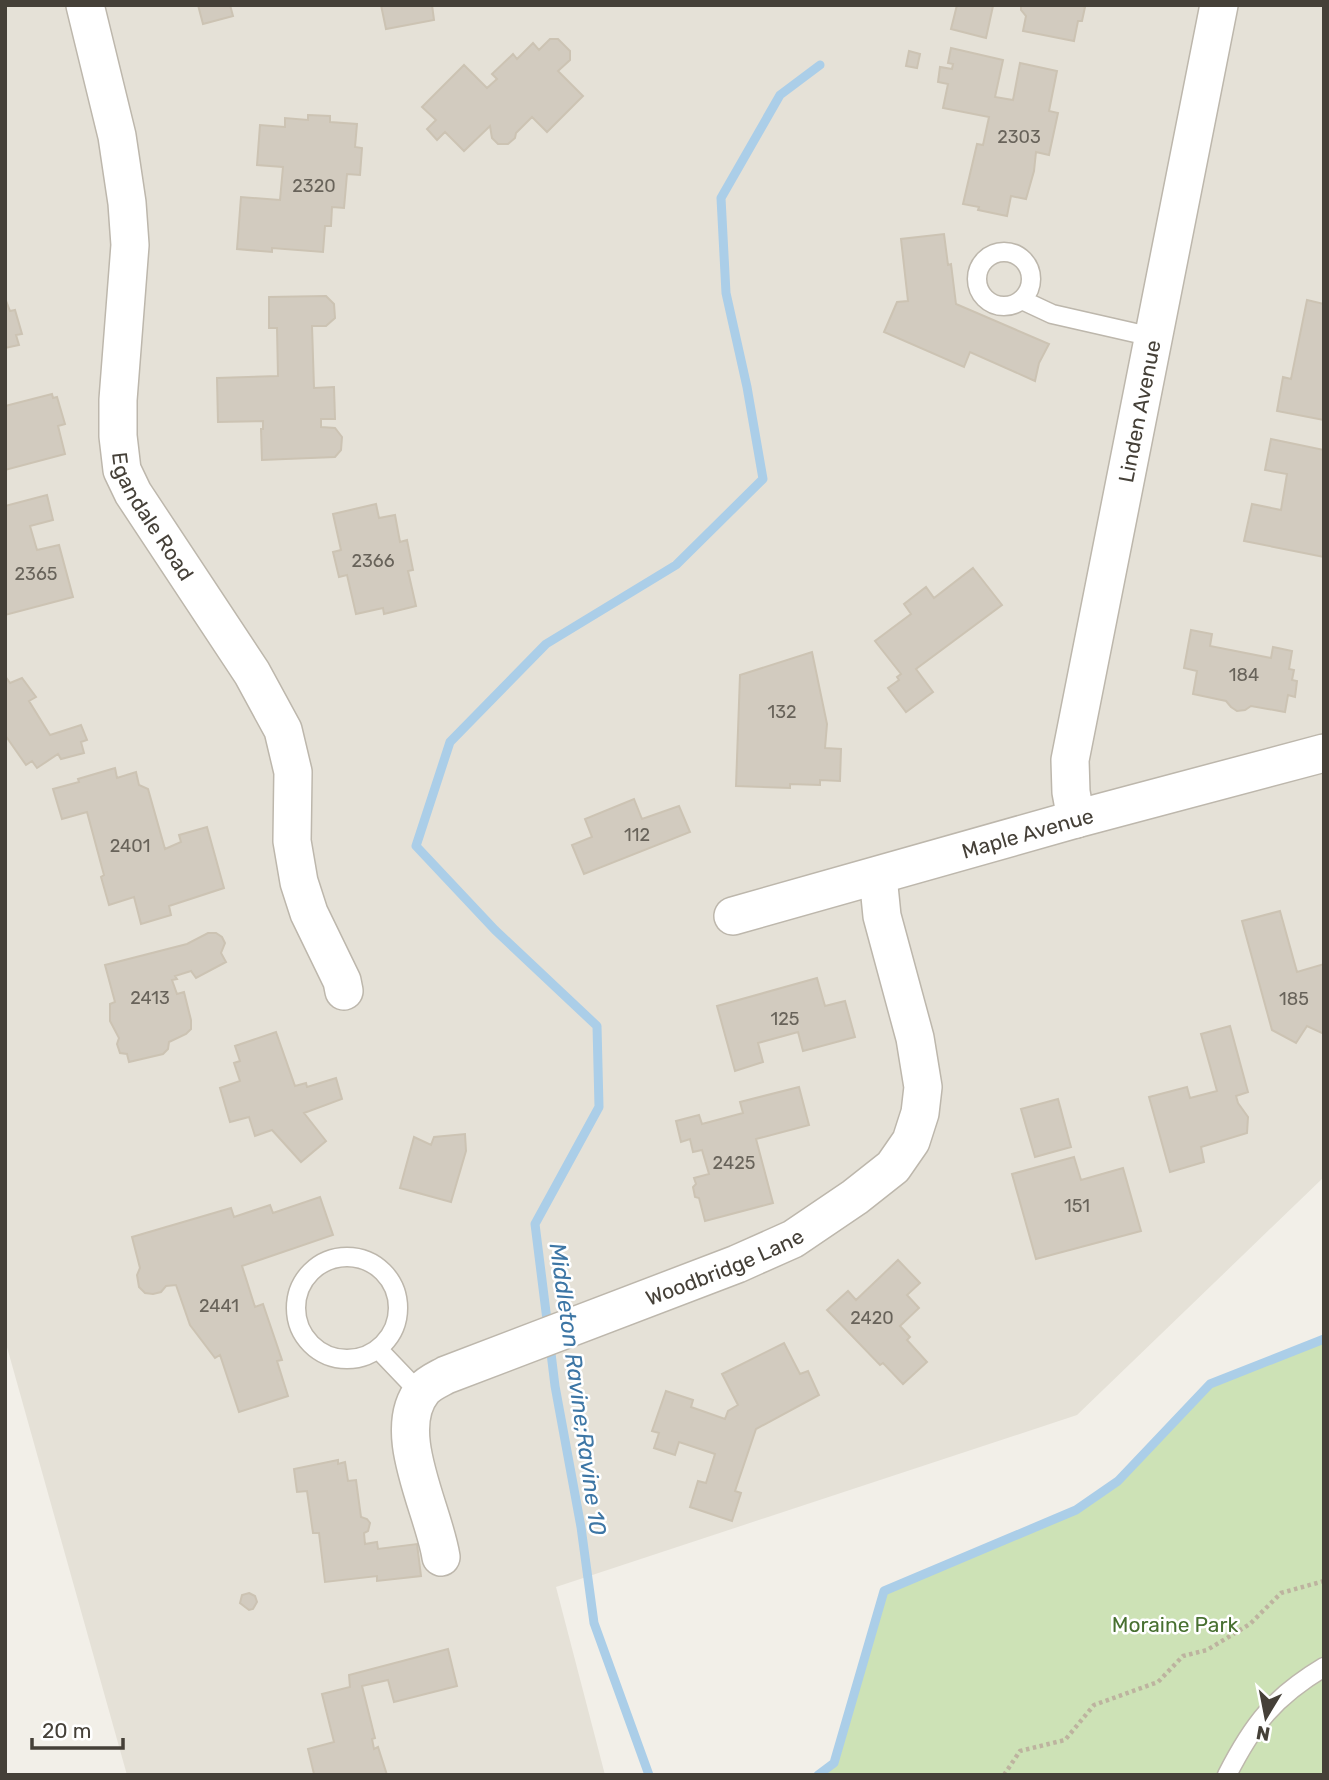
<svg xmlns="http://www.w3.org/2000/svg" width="1329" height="1780" viewBox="0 0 1329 1780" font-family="Rubik,sans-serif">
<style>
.residential{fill:#e5e1d7}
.green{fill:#cde2b6}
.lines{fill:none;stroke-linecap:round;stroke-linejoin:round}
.stream{stroke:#abcee8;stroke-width:9}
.building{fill:#d2cbbf;stroke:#ccc3b3;stroke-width:2}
.lane-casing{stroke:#bdb7ac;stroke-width:21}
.street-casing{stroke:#bdb7ac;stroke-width:40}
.path{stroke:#bdb39f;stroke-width:4.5;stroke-dasharray:3.5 3.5;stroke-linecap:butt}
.lane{stroke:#fff;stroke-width:18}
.street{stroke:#fff;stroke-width:37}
.labels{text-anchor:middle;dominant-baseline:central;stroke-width:5;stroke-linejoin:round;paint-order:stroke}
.number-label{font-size:18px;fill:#68635a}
.street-label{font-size:21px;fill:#454038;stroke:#fff}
.park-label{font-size:21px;fill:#487031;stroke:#fff}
.water-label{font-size:23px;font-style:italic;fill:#3d76a5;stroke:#fff}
</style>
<rect width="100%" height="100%" fill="#f2efe8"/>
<path class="residential" d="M5,5H1324V1177L1077,1415L556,1587L605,1775H127L5,1340Z"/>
<path class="green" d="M1324,1337V1775H818L834,1763L884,1591L1076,1510L1118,1481L1210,1384Z"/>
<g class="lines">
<path class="stream" d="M548,1328L535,1224L599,1107L597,1026L495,930L416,846L450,742L546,644L676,565L763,479L747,387L726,293L721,198L780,95L820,65
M550,1345L555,1386L581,1527L594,1623L649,1775
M818,1775L834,1763L884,1591L1076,1510L1118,1481L1210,1384L1324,1339"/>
</g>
<path class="building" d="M198,5H230L233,16L203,24Z
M381,5H432L434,20L386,29Z
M957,5L993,6L986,38L951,29Z
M1021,5H1080L1085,7L1082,21H1078L1074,41L1023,31L1026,16L1021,10Z
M550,39H558L570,51V60L558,71L583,96L547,132L532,117L516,133L515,138L508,144H498L492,138L490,126L464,151L445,132L437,140L427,129L436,120L422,107L464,65L487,88L497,79L492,74L513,54L517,59L533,43L539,50Z
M951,48L1003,60L995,97L1013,100L1020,63L1057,71L1049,111L1058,113L1049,155L1036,152L1034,171L1026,199L1011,196L1007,216L978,210L979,207L963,204L977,144L983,145L989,117L943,108L948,84L938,82L940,67L952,69L953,64L948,63Z
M909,51L920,54L917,68L906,66Z
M308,115L330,116V122L357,124L355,147L362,148L360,175L347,174L344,208L332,207L331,226H325L323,252L272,248V252L237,249L241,197L280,200L283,167L257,165L260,125L285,127V118L308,120Z
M944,234L948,265L951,264L956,304L1049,344L1039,363L1035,381L970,352L964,367L884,332L897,302L908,301L901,239Z
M326,296L334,304L335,318L326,326H312L314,388L334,387L335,419H321V427L335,428L342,437L341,450L335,457L262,460L261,429H263V421L218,422L217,378L278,376L277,328H269V297Z
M5,298L10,311L15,310L22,334L16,335L19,345L5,348Z
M1307,300L1324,304V420L1277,411L1283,377L1291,379Z
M52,394L53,398L57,397L65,424L58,426L65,454L5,470V406Z
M1271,439L1324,450V557L1244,541L1252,504L1281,510L1287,474L1265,470Z
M47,495L53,520L30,526L37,550L59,545L73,597L5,615V506Z
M376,504L379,518L395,515L400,542L407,540L413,570L408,571L416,606L384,614L383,608L356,614L347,575L339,577L333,552L341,550L333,514Z
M973,568L1002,605L916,669L933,692L906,712L888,688L899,680L897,677L901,674L875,641L911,614L904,604L926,587L934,598Z
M1191,630L1212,634L1210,646L1271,658L1273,647L1292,651L1289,669L1294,670L1292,680L1297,681L1295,697L1288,695L1285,712L1251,706L1245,710L1237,711L1231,707L1226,701L1193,694L1197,671L1184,668Z
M812,652L827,724L825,748L841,749L840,781L820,780V785L790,784V788L736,786L740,675Z
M5,676L10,683L22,678L36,697L29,701L50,735L81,725L87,740L81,742L84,753L61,759L58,754L37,768L32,761L26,765L5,735Z
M115,768L117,778L136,772L139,785L148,789L165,849L181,842L179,835L207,827L224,888L169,906L171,915L141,924L134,897L109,905L101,877L104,875L87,812L62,819L53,789L79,782L78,779Z
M634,799L642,819L679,806L690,832L584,874L572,845L592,837L585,819Z
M1280,911L1297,972L1324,964V1034L1307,1026L1296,1043L1272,1030L1242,921Z
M208,933H216L222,937L225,943L221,953L226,962L196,978L191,971L175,976L177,979L172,980L177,994L184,992L191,1020V1029L186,1034L169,1042L168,1049L163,1054L129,1062L127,1054L120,1053L117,1044L119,1038L110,1021V1004L115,1002L105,965L187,944Z
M817,978L825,1006L845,1001L855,1037L803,1051L798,1032L758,1043L763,1062L735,1071L717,1006Z
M1230,1026L1248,1092L1236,1096L1238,1103L1248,1117L1247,1133L1201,1147L1204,1162L1170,1172L1149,1097L1187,1087L1190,1098L1217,1091L1201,1034Z
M276,1032L295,1086L306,1083L307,1087L336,1078L342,1099L304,1113L326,1141L301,1162L272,1130L255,1136L249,1117L230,1122L220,1088L240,1081L234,1063L240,1061L235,1046Z
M799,1087L809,1125L756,1139L773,1203L705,1221L699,1198L695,1197L693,1187L696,1184L694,1178L709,1174L702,1150L693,1152L690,1139L681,1142L676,1121L699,1115L702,1124L743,1113L740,1102Z
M1058,1099L1071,1147L1035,1157L1021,1109Z
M465,1134L466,1151L451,1202L400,1188L414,1137L431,1145L434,1137Z
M1074,1157L1081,1180L1123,1168L1141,1231L1036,1259L1012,1174Z
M320,1197L333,1235L242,1266L255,1307L263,1304L282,1360L277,1361L288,1396L239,1412L220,1355L215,1358L190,1325L176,1285L166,1286L161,1292L153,1294L145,1293L139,1287L137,1275L140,1268L132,1237L231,1208L234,1217L270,1205L273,1213Z
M898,1260L920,1283L907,1295L919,1308L900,1326L910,1337L907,1340L927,1362L903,1384L883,1363L880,1365L827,1310L848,1291L856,1300Z
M784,1343L800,1374L808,1371L819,1395L756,1429L735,1491L741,1493L732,1521L690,1507L698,1481L706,1483L715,1454L679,1442L675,1455L654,1448L659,1433L652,1431L666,1391L693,1400L691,1407L725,1419L728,1411L738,1405L722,1374Z
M338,1460V1464L345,1462L348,1481L356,1480L361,1517L367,1519L370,1523L368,1531L364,1533L365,1544L377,1542L378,1549L417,1544L421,1576L377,1581V1576L325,1582L319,1533H313L307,1491L297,1492L294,1469Z
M249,1593L255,1596L257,1602L253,1609L249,1610L240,1603L242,1595Z
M448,1649L457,1686L394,1702L388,1680L362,1686L375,1738L372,1739L374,1749L378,1747L387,1775L314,1774L308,1749L334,1742L322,1694L350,1687L349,1675Z"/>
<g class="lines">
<g class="lane-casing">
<path id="lane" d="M977 279a27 27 0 1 1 54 0a27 27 0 1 1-54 0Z
M1022,300L1052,314L1153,337
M296 1308a51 51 0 1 1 102 0a51 51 0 1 1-102 0Z
M378,1349L421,1394
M1227,1775C1253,1724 1274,1697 1324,1667"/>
</g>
<g class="street-casing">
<g id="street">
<path id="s1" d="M85,5L117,136L127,203L130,245L118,400V436L122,470L133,493L252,673L283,730L293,772L292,841L299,882L309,913L342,981L344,991"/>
<path id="s2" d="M1076,819L1071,792L1070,760L1219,5"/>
<path id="s3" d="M733,916L1076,819L1324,753"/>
<path id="s4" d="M441,1557C434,1510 389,1431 423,1390C429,1383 439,1379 446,1375L737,1264L793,1239L855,1197L893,1167L911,1141L920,1113L923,1087L915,1038L882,916L878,876"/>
</g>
</g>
<path class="path" d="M1004,1775L1020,1751L1065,1740L1094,1705L1158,1682L1183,1656L1207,1650L1250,1624L1281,1593L1324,1581"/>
<use href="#lane" class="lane"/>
<use href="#street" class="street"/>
</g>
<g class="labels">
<g class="number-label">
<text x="1019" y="137">2303</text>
<text x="314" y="186">2320</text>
<text x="373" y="561">2366</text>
<text x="36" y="574">2365</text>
<text x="1244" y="675">184</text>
<text x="782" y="712">132</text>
<text x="637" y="835">112</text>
<text x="130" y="846">2401</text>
<text x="150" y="998">2413</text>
<text x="1294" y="999">185</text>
<text x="785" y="1019">125</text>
<text x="734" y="1163">2425</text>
<text x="1077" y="1206">151</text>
<text x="219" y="1306">2441</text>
<text x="872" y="1318">2420</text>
</g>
<g class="street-label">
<text stroke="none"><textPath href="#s2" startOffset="415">Linden Avenue</textPath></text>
<text stroke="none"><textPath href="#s1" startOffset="525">Egandale Road</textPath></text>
<text stroke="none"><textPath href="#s3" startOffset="306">Maple Avenue</textPath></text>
<text stroke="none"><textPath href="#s4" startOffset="500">Woodbridge Lane</textPath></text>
</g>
<g class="park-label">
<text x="1175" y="1624">Moraine Park</text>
</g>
<g class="water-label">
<text transform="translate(578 1389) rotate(82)">Middleton Ravine;Ravine 10</text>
</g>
</g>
<rect width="1329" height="1780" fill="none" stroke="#454038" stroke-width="14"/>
<g transform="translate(1266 1717) rotate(190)" stroke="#ffffff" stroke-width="5" paint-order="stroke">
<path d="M0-5L12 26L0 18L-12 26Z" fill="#454038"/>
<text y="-10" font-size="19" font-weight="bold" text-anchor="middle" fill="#454038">N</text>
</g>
<path d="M32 1738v10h91v-10" fill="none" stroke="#454038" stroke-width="3.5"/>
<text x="42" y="1738" font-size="21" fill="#454038" stroke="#ffffff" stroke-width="5" paint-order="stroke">20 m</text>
</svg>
